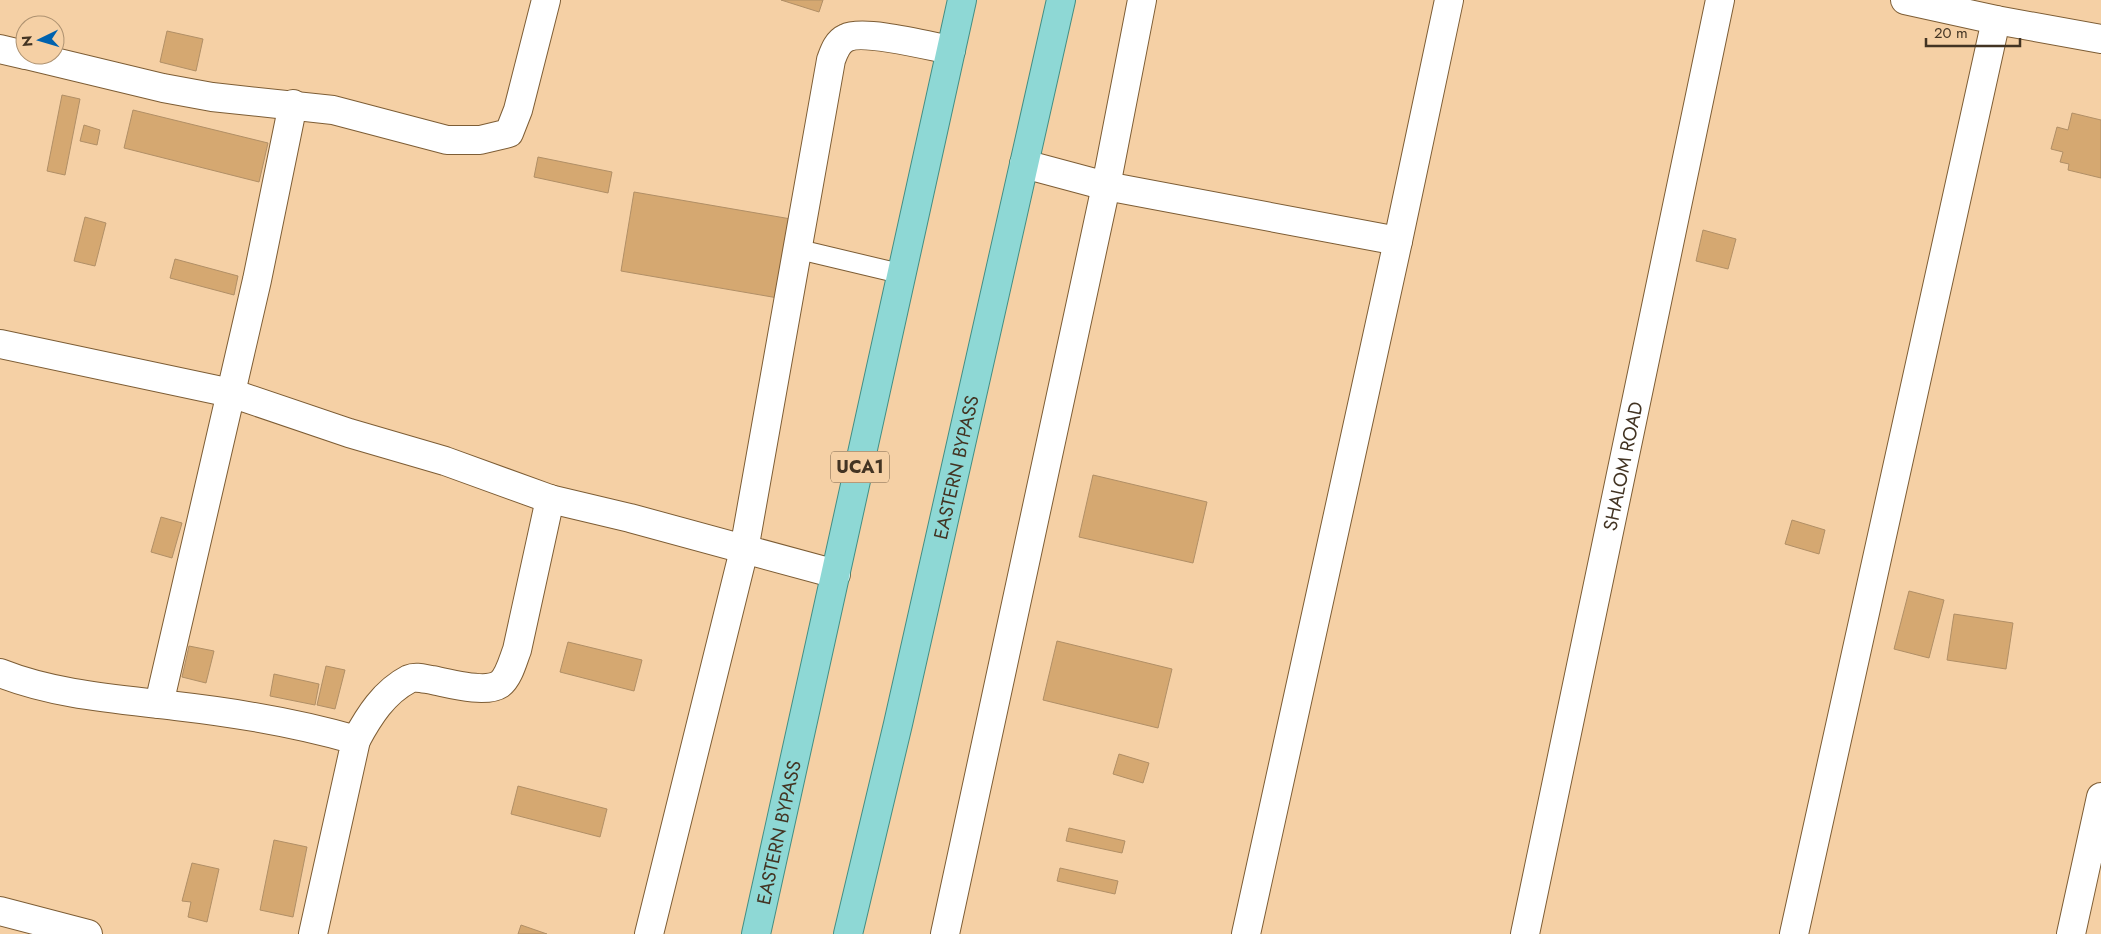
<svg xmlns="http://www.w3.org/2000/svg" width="2101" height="934" viewBox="0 0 2101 934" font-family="Jost,sans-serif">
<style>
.building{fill:#d5a871;stroke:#b18f66}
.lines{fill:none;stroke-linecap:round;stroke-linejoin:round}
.lane-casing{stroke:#7d5d35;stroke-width:21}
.street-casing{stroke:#7d5d35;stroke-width:30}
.primary-casing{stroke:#438e84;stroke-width:30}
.lane{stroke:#fff;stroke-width:19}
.street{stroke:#fff;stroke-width:28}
.primary{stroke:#8ed8d5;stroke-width:28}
.labels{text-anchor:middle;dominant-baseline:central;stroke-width:4;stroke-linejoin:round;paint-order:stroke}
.shield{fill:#f5d0a5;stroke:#78634a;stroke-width:1}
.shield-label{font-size:18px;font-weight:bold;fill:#433423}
.street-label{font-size:19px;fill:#433423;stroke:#f5d0a5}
</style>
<rect width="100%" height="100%" fill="#f5d0a5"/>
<path class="building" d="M781,0H823L819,12Z
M167,31L203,39L196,71L160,62Z
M62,95L80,99L65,175L47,171Z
M133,110L268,143L259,182L124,148Z
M2072,113L2101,120V178L2068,170L2069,164L2060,162L2063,152L2051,149L2057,127L2068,130Z
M84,125L100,130L97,145L80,141Z
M538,157L612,172L608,193L534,177Z
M634,192L791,219L778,298L621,271Z
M85,217L106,223L95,266L74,261Z
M1703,230L1736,239L1728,269L1696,261Z
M175,259L238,276L234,295L170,278Z
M1093,475L1207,502L1193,563L1079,537Z
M161,517L182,523L172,558L151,552Z
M1792,520L1825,530L1819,554L1785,544Z
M1909,591L1944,600L1929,658L1894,649Z
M1954,614L2013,623L2006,669L1947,660Z
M1057,641L1172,669L1158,728L1043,700Z
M568,642L642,660L634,691L560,672Z
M189,646L214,651L206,683L182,677Z
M326,666L345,670L335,709L317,705Z
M274,674L319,684L315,705L270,696Z
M1119,754L1149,763L1143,783L1113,774Z
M518,786L607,809L600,837L511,814Z
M1069,828L1125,841L1122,853L1066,841Z
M274,840L307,847L293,917L260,910Z
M192,863L219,869L207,922L188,917L191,902L182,901Z
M1060,868L1118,881L1115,894L1057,881Z
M521,925L547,934H518Z"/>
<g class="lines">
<g class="lane-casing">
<path id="lane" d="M797,249L902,274"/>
</g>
<g class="street-casing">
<g id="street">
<path d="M1905,0L1996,20L2101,39"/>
<path d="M0,49L25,55"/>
<path d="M26,55L163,88L212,97L333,110L447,140H480L509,133L518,110L546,0"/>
<path d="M1024,164L1106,186L1398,241"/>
<path d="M0,344L231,393L349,433L445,461L550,499L630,518L836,574"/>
<path d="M0,673C55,695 118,699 176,706C238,713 297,723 356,740L313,934"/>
<path d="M159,704L257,280L293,104"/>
<path d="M356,740C369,716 384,692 409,679C416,676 425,679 432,680C448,683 485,694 500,684C509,677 513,660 517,650L550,499"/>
<path d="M0,911L88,934"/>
<path d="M649,934L744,550L831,60C834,52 837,42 846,38C863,29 929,46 951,50"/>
<path d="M945,934L1106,186L1142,0"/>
<path d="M1246,934L1398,241L1449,0"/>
<path id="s1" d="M1525,934L1720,0"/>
<path d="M1794,934L1996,20"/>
<path d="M2071,934L2101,797"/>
</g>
</g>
<g class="primary-casing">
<g id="primary">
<path id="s2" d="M756,934L962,0"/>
<path id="s3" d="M848,934L898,724L1061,0"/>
</g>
</g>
<use href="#lane" class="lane"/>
<use href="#street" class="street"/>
<use href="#primary" class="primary"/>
</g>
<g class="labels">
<rect class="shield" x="831" y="451.5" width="58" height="31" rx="4"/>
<g class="shield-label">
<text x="860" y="467">UCA1</text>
</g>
<g class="street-label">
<text stroke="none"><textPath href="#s3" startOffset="479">EASTERN BYPASS</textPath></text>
<text stroke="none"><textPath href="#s1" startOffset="478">SHALOM ROAD</textPath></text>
<text stroke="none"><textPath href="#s2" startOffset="104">EASTERN BYPASS</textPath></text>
</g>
</g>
<g transform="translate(40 40) rotate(265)"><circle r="24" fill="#f5d0a5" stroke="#ae9271"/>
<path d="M0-4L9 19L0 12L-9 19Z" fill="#0062ae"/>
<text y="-8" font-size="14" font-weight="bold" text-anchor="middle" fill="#433423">N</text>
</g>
<path d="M1926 38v8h94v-8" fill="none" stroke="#433423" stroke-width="2.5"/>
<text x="1934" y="38" font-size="15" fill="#433423" stroke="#f5d0a5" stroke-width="4" paint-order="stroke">20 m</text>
</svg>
